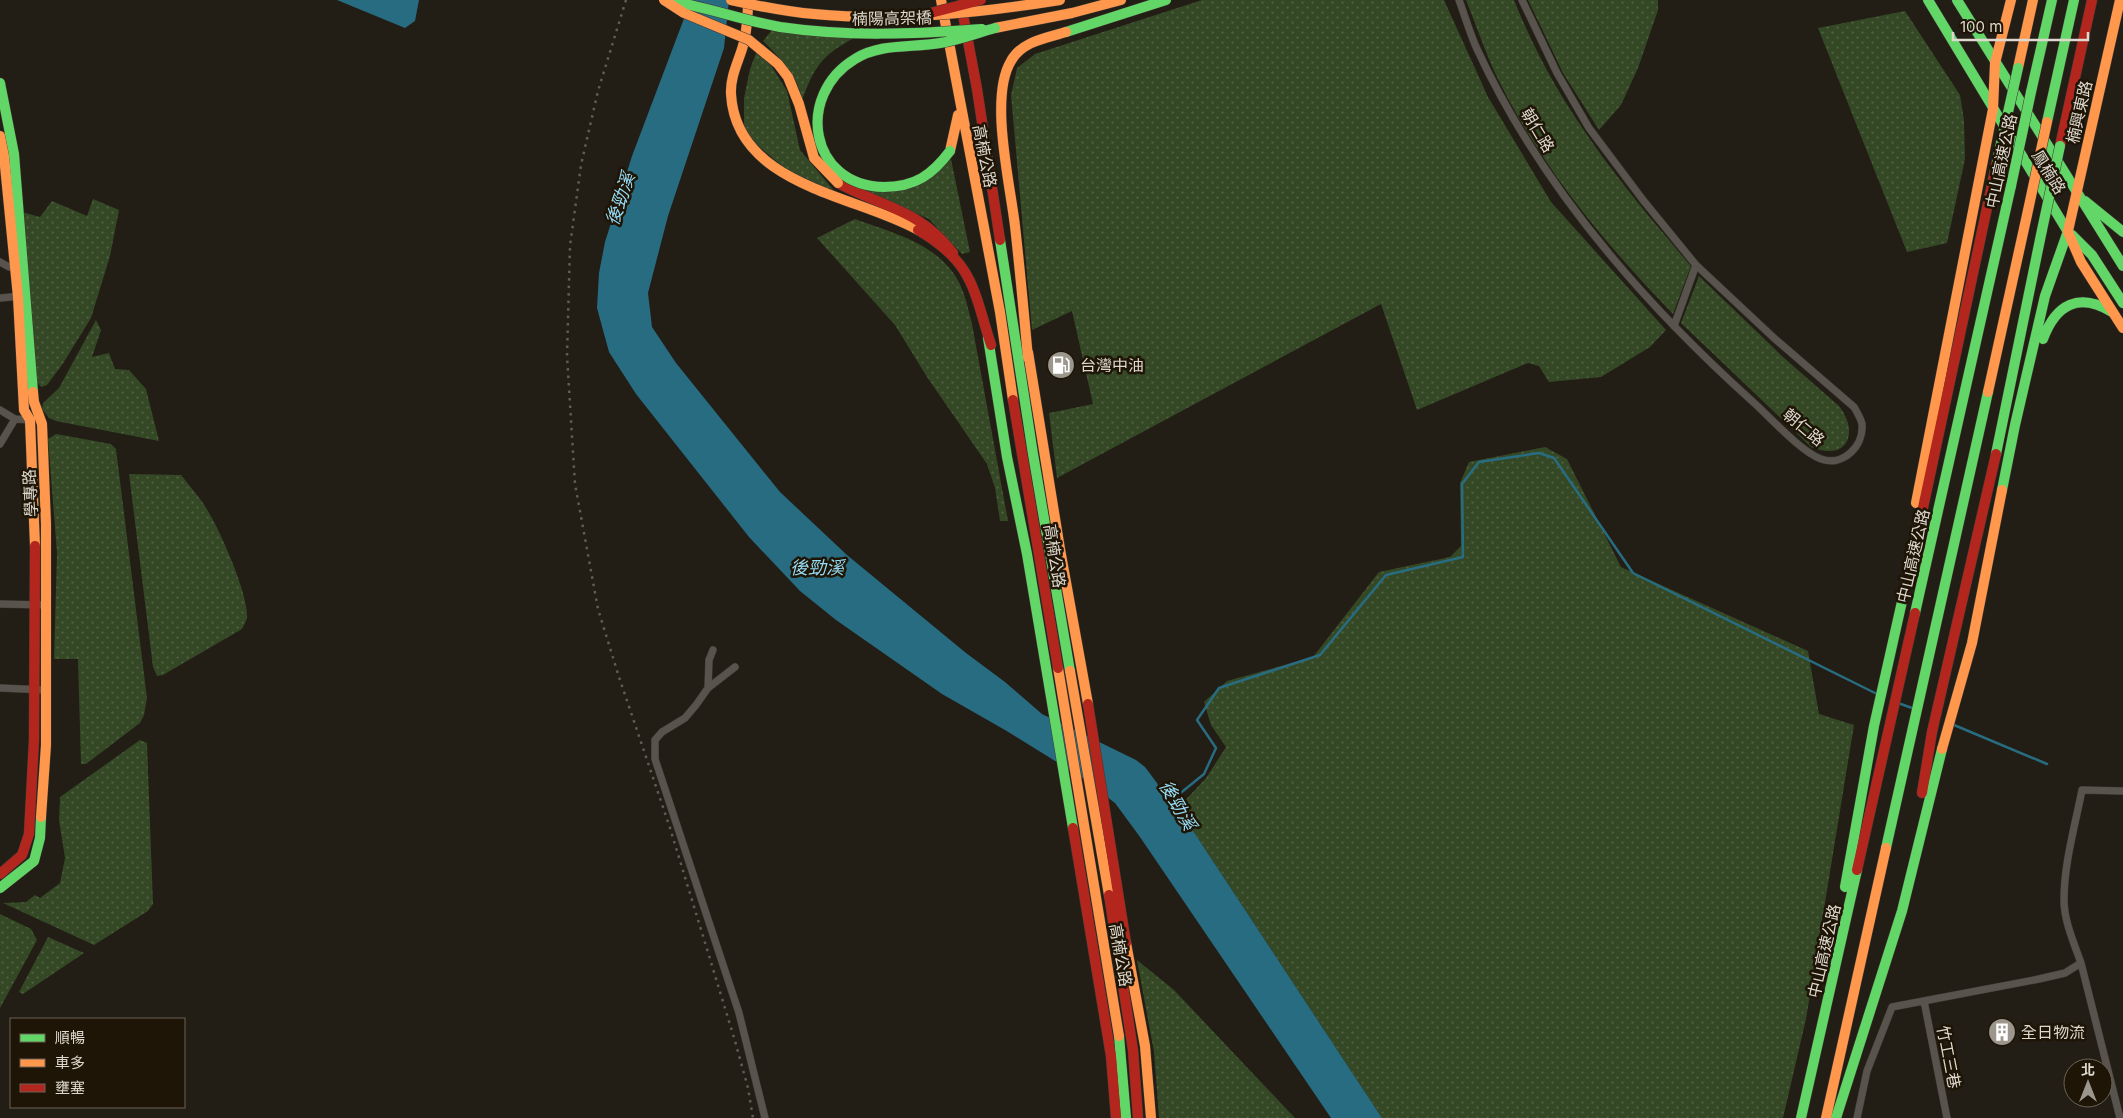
<svg xmlns="http://www.w3.org/2000/svg" width="2123" height="1118" viewBox="0 0 2123 1118" font-family="Inter,'Noto Sans TC',sans-serif">
<style>
.grass{fill:url(#grass-dots)}
.water{fill:#286c81}
.lines{fill:none;stroke-linecap:round;stroke-linejoin:round}
.stream{stroke:#286c81;stroke-width:2.5}
.street-casing{stroke:#3d3933;stroke-width:8}
.fast-casing{stroke:#3d3933;stroke-width:11}
.slow-casing{stroke:#3d3933;stroke-width:11}
.jam-casing{stroke:#3d3933;stroke-width:11}
.street{stroke:#58534d;stroke-width:7}
.fast{stroke:#63d668;stroke-width:10}
.slow{stroke:#ff974d;stroke-width:10}
.jam{stroke:#b3261e;stroke-width:10}
.rail{stroke:#605d56;stroke-width:2.5;stroke-dasharray:2.5 5;stroke-linecap:butt}
.fast-bridge-casing{stroke:#3d3933;stroke-width:11;stroke-linecap:butt}
.slow-bridge-casing{stroke:#3d3933;stroke-width:11;stroke-linecap:butt}
.jam-bridge-casing{stroke:#3d3933;stroke-width:11;stroke-linecap:butt}
.fast-bridge{stroke:#63d668;stroke-width:10}
.slow-bridge{stroke:#ff974d;stroke-width:10}
.jam-bridge{stroke:#b3261e;stroke-width:10}
.labels{text-anchor:middle;dominant-baseline:central;stroke-width:5;stroke-linejoin:round;paint-order:stroke}
.street-label{font-size:16px;fill:#ded8ce;stroke:#1e1506}
.poi-label{font-size:16px;fill:#ded8ce;stroke:#1e1506;text-anchor:start}
.water-label{font-size:18px;font-style:italic;fill:#96dcf6;stroke:#1e1506}
</style>
<defs>
<pattern id="grass-dots" width="8" height="8" patternUnits="userSpaceOnUse" patternTransform="scale(1.25)"><rect width="8" height="8" fill="#344825"/><path d="M2 2h.1M6 6h.1" fill="none" stroke="#516243" stroke-width="1.8" stroke-linecap="round"/></pattern>
</defs>
<rect width="100%" height="100%" fill="#221d15"/>
<path class="grass" d="M1202,0H1444L1488,97L1551,202L1666,330L1650,347L1601,377L1549,382L1539,366L1528,363L1417,410L1381,304L1057,478L1049,413L1093,404L1072,311L1032,330L1011,95L1017,68L1035,54Z
M1466,0H1514C1555,104 1619,182 1691,266L1673,314C1606,245 1542,168 1499,81C1486,55 1477,27 1466,0Z
M1528,0H1658V10L1638,68L1621,105L1599,130L1563,73Z
M1905,11L1960,95L1964,120L1965,159L1947,243L1907,252L1818,28Z
M772,30L854,38C821,56 815,66 802,100C798,76 780,58 763,41Z
M757,51L772,67L787,91L800,150L836,193L789,172L750,139L744,125V98L750,69Z
M951,159L970,252L962,254L929,219L855,187L888,192Z
M93,199L119,210L110,256L91,318L62,365L47,385L41,387L36,381L22,212L40,217L52,201L87,216Z
M855,219C890,232 932,242 954,274C964,288 968,308 972,324L1008,521H1000L995,488L987,464L927,377L895,325L817,238Z
M1699,276L1783,357L1839,406C1860,433 1847,462 1811,447L1681,323Z
M96,320L101,330L92,357L109,353L115,369L129,370L146,389L159,441L56,421L49,418L42,409L43,403L59,388Z
M56,434L111,444L116,449L147,698L144,715L140,723L86,764H81L78,659H54L57,553L48,439Z
M1545,447L1567,459L1621,567L1808,651L1819,714L1854,725L1806,1019L1783,1118H1382L1178,808L1206,778L1226,747L1211,725L1204,702L1227,681L1313,657L1379,572L1450,557L1461,546L1460,483L1469,462Z
M129,474L181,475C188,484 196,493 203,503C217,523 249,594 247,618C246,621 244,625 242,629L163,675L157,676L153,667Z
M140,740L147,743L153,904L148,911L94,945L3,903L26,902L35,895L40,898L60,883L65,858L59,820L60,797Z
M0,914L31,929L37,940L0,1008Z
M48,937L84,953L23,994L19,992Z
M1137,960L1174,990L1295,1118H1159L1154,1052Z"/>
<path class="water" d="M337,0H419L415,21L405,28Z
M691,0H729L724,48L668,216L648,293L652,327L676,363L780,492L847,555L966,653L1005,682L1042,714L1136,760L1145,767L1157,783L1163,798L1178,808L1382,1118H1331L1140,837L1115,803L1081,777L1005,730L942,694L836,620L800,591L749,537L636,394L609,352L597,308L599,273L605,242L632,156Z"/>
<g class="lines">
<path class="stream" d="M1898,703L1912,708
M1954,725L2047,764
M1167,804L1204,774L1216,748L1197,720L1219,688L1320,655L1386,575L1463,557L1462,484L1479,462L1539,453L1554,458L1633,573L1877,694"/>
<g class="street-casing">
<path id="street" d="M1459,0C1465,16 1470,34 1477,49C1540,185 1642,302 1752,401C1770,417 1801,452 1821,459C1843,467 1864,446 1862,424C1861,419 1857,412 1854,407L1774,338L1696,265L1643,200L1589,128L1557,73L1522,0
M0,262L9,267H18
M0,298L22,296
M1674,326L1696,265
M0,410L15,419L30,420
M0,444L15,419
M0,604L46,605
M735,667L708,688L696,705L685,718L662,732L655,740V759L739,1013L765,1118
M0,688L46,690
M708,688L709,660L713,650
M2081,963L2120,1118
M1924,1001L1947,1118
M1857,1118L1867,1071L1892,1007L2039,979L2065,973L2081,963C2074,943 2064,921 2064,900C2064,863 2075,826 2082,790L2123,791"/>
</g>
<g class="fast-casing">
<path id="fast" d="M1928,0L2068,232
M1957,0L2123,266
M1066,32L1166,0
M0,83L14,154L33,392
M2031,92L2052,0
M2047,122L2074,0
M2085,201L2123,232
M2072,235L2092,255L2123,303
M1000,240L1033,454L1070,671
M988,338L1007,457L1027,554L1073,828
M2043,339C2056,304 2079,292 2112,312
M1996,454L2042,230
M2002,490L2015,425L2045,296L2068,231
M1915,613L2011,186
M1886,848L1988,392
M1845,887L1874,726L1921,517
M0,888L34,861L40,838L41,817
M1119,1036L1126,1118
M1801,1118L1857,870
M1836,1118L1902,911L1942,749"/>
</g>
<g class="slow-casing">
<path id="slow" d="M748,0C748,14 747,28 744,42C740,59 730,75 731,94C736,186 856,195 918,230
M941,0L1000,312L1013,400
M995,28L1072,13L1121,0
M2018,68L2033,0
M1993,109L1995,63L2011,0
M0,136L4,156L18,297L24,410L30,420L35,546
M950,151L958,115
M2068,231L2120,0
M2068,232L2081,262L2123,328
M1028,352L1060,549L1088,704
M1028,358C1024,314 1020,270 1015,226C1010,183 989,97 1011,61C1022,41 1047,38 1066,32
M33,392L34,402L42,424L46,524V745L41,817
M1988,392L2027,215
M1916,503L1993,109
M1058,668L1119,1036
M1070,671L1109,895
M1942,749L1972,643L2002,490
M1126,943L1145,1046L1151,1118
M1826,1118L1886,848"/>
</g>
<g class="jam-casing">
<path id="jam" d="M961,4L977,89L1000,240
M2060,146L2092,0
M838,183C882,207 921,210 953,253
M918,230C974,263 973,289 991,345
M1013,400L1058,668
M1921,517L1997,161
M1088,704L1126,943
M1922,793L1932,732L1996,454
M1073,828L1111,1056L1116,1118
M1857,870L1915,613
M0,874L22,855L29,834L34,740L35,546
M1109,895L1133,1050L1138,1118"/>
</g>
<use href="#street" class="street"/>
<use href="#fast" class="fast"/>
<use href="#slow" class="slow"/>
<use href="#jam" class="jam"/>
<path class="rail" d="M626,0L598,91L581,165L570,246L567,356L575,484L598,609L619,677L670,828L735,1041L748,1088L753,1118"/>
<g class="fast-bridge-casing">
<path id="fast-bridge" d="M665,0C704,6 741,20 780,27C847,37 915,34 982,29
M950,151C932,175 915,187 884,187C809,186 795,95 855,59C880,43 912,48 940,43C959,40 977,33 995,28
M1997,161L2018,68
M2011,186L2031,92
M2042,230L2060,146"/>
</g>
<g class="slow-bridge-casing">
<path id="slow-bridge" d="M664,0L684,13L749,40L778,64L788,77L799,104L814,158L838,183
M731,0C758,6 786,12 814,14C896,22 978,13 1060,0
M2027,215L2047,122"/>
</g>
<g class="jam-bridge-casing">
<path id="jam-bridge" d="M915,17L981,0"/>
</g>
<use href="#fast-bridge" class="fast-bridge"/>
<use href="#slow-bridge" class="slow-bridge"/>
<use href="#jam-bridge" class="jam-bridge"/>
</g>
<defs>
<g id="fuel-disc" transform="scale(1.4375)"><circle r="9.5" fill="#9c978d" stroke="#1e1506"/><path d="M-5.5-6h7V0h2V4h1.3V-2.5L3-4.5l.8-.8L6-3V5H2.5V1h-1V6h-7ZM-4.2-4.7v3.2H.2V-4.7Z" fill="#fff"/></g>
<g id="building-disc" transform="scale(1.4375)"><circle r="9.5" fill="#9c978d" stroke="#1e1506"/><path d="M-4-6H4V6H1V3H-1V6H-4ZM-2.5-4.3h1.7v1.8h-1.7ZM.8-4.3h1.7v1.8H.8ZM-2.5-1h1.7V.8h-1.7ZM.8-1h1.7V.8H.8Z" fill="#fff"/></g>
</defs>
<g fill-rule="evenodd">
<use href="#fuel-disc" x="1061" y="365"/>
<use href="#building-disc" x="2002" y="1032"/>
</g>
<g class="labels">
<g class="street-label">
<text transform="translate(892 18) rotate(-1)">楠陽高架橋</text>
<text transform="translate(2079 112) rotate(-77)">楠興東路</text>
<text transform="translate(1538 130) rotate(59)">朝仁路</text>
<text transform="translate(985 156) rotate(79)">高楠公路</text>
<text transform="translate(2001 161) rotate(-78)">中山高速公路</text>
<text transform="translate(2049 172) rotate(58)">鳳楠路</text>
<text transform="translate(1804 427) rotate(40)">朝仁路</text>
<text transform="translate(30 493) rotate(-93)">學專路</text>
<text transform="translate(1055 556) rotate(81)">高楠公路</text>
<text transform="translate(1913 556) rotate(-77)">中山高速公路</text>
<text transform="translate(1824 951) rotate(-77)">中山高速公路</text>
<text transform="translate(1121 955) rotate(80)">高楠公路</text>
<text transform="translate(1949 1057) rotate(79)">竹工三巷</text>
</g>
<g class="poi-label">
<text x="1080" y="365">台灣中油</text>
<text x="2021" y="1032">全日物流</text>
</g>
<g class="water-label">
<text transform="translate(620 199) rotate(-71)">後勁溪</text>
<text x="817" y="567">後勁溪</text>
<text transform="translate(1178 805) rotate(60)">後勁溪</text>
</g>
</g>
<rect x="10" y="1018" width="175" height="90" fill="#1e1506" stroke="#6b6356"/>
<rect x="20" y="1034" width="25" height="8" fill="#63d668" stroke="#6b6356"/>
<text x="55" y="1043" font-size="15" fill="#ded8ce">順暢</text>
<rect x="20" y="1059" width="25" height="8" fill="#ff974d" stroke="#6b6356"/>
<text x="55" y="1068" font-size="15" fill="#ded8ce">車多</text>
<rect x="20" y="1084" width="25" height="8" fill="#b3261e" stroke="#6b6356"/>
<text x="55" y="1093" font-size="15" fill="#ded8ce">壅塞</text>
<g transform="translate(2088 1083)"><circle r="24" fill="#1e1506" stroke="#6b6356"/>
<path d="M0-4L9 19L0 12L-9 19Z" fill="#9c978d"/>
<text y="-8" font-size="14" font-weight="bold" text-anchor="middle" fill="#ded8ce">北</text>
</g>
<path d="M1953 32v8h135v-8" fill="none" stroke="#ded8ce" stroke-width="2.5"/>
<text x="1960" y="32" font-size="15" fill="#ded8ce" stroke="#1e1506" stroke-width="4" paint-order="stroke">100 m</text>
</svg>
